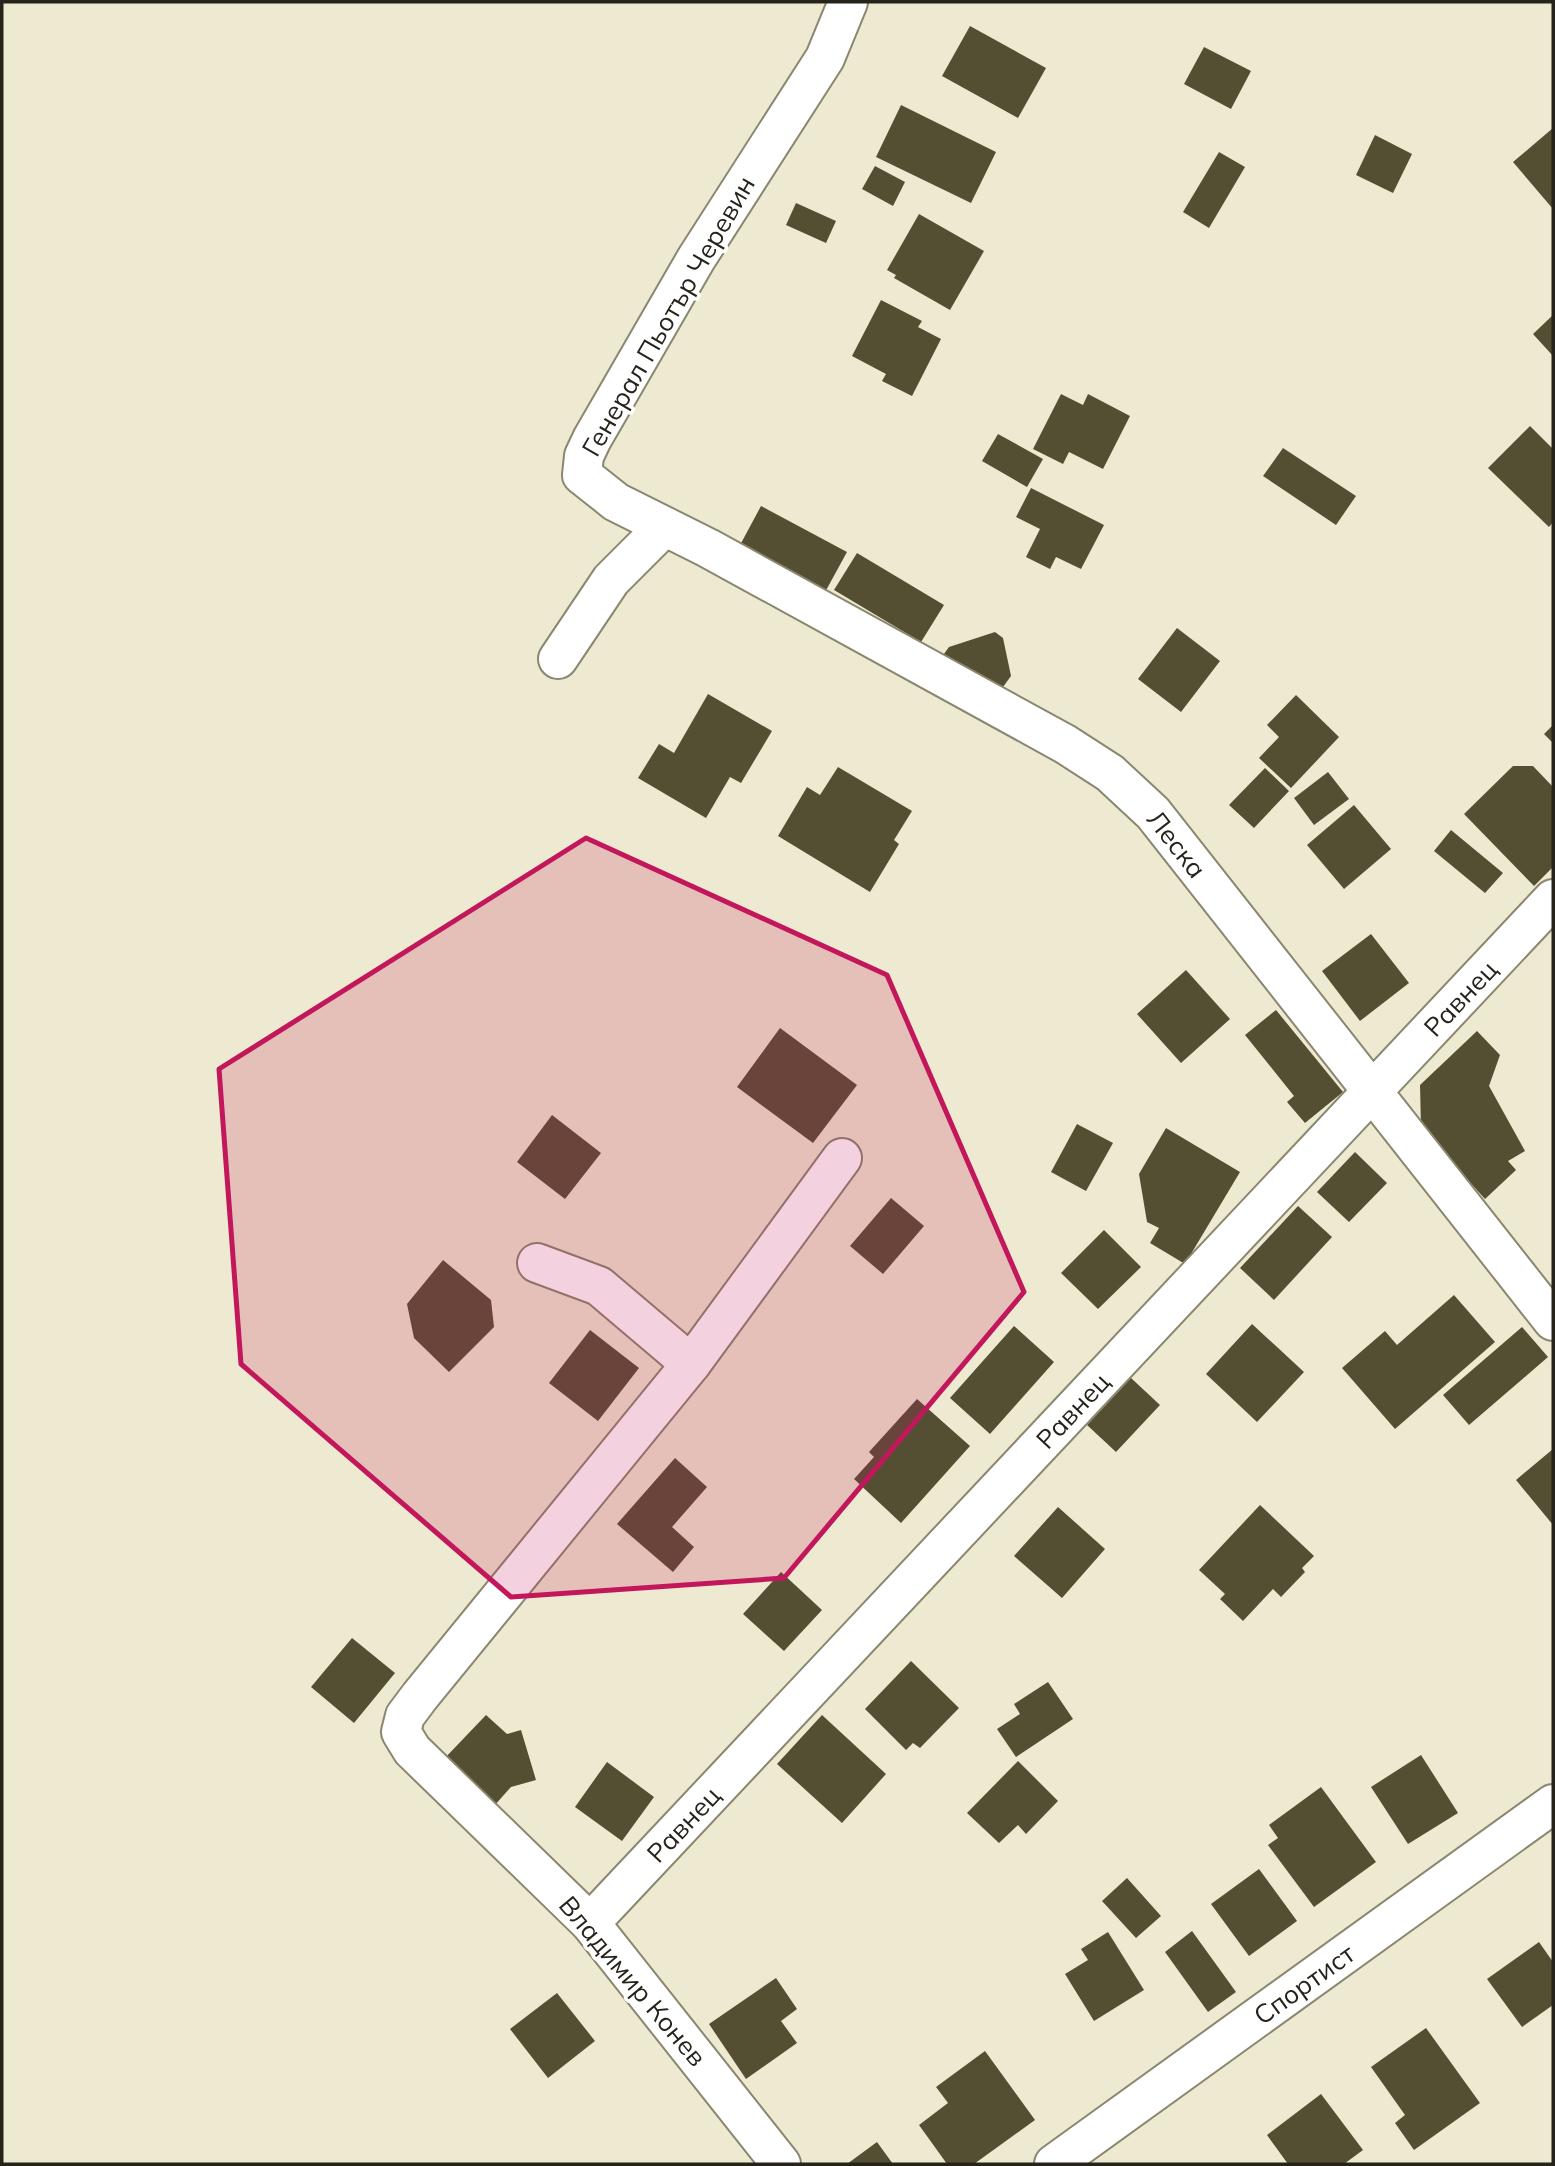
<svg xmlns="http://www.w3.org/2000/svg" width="1555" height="2166" viewBox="0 0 1555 2166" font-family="Mulish,sans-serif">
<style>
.building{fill:#544f33}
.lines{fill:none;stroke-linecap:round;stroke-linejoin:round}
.minor-casing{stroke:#8a866f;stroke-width:42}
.minor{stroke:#fff;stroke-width:38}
.marked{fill:#c2185b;fill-opacity:0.2;stroke:#c2185b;stroke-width:5;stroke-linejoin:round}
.labels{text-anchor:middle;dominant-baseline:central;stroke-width:7;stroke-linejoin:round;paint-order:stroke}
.street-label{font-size:26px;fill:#25231a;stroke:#fff}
</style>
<rect width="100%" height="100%" fill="#eeead1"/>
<path class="building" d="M970,26L1046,68L1018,118L942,76Z
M1204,47L1251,71L1231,109L1184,84Z
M901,105L996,152L971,203L876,157Z
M1553,128V209L1513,162Z
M1375,135L1412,154L1393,193L1356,175Z
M1219,152L1245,167L1209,228L1183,212Z
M875,166L905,182L893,206L862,189Z
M796,203L836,221L826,243L786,225Z
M919,214L984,251L950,310L894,278L896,275L887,270Z
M881,300L922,321L918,327L941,339L912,396L882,381L886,374L852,356Z
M1553,315V356L1533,334Z
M1061,394L1083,405L1088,394L1130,416L1103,469L1069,452L1063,464L1033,449Z
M1530,426L1553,449V522L1549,527L1488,468Z
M998,434L1043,459L1027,487L982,461Z
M1283,448L1356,496L1336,525L1263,476Z
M1031,488L1104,525L1081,569L1056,557L1050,569L1026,557L1040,529L1016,517Z
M761,506L847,552L824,594L739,547Z
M857,553L944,605L921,642L834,590Z
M1177,628L1220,661L1181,712L1138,679Z
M995,632L1003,638L1011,676L995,698L941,658L949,647Z
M708,694L772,731L741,783L730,777L706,818L638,778L659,744L674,753Z
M1296,695L1339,737L1291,788L1259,758L1279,737L1267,725Z
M1553,725V743L1544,734Z
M1513,766H1533L1553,787V867L1534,886L1464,814Z
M838,767L912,811L894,840L899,844L870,892L778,836L807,787L820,795Z
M1265,768L1289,791L1254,828L1229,805Z
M1328,772L1349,799L1314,825L1294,798Z
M1354,805L1391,849L1344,889L1307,845Z
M1451,830L1503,873L1485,893L1434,851Z
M1371,934L1409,983L1360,1021L1322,971Z
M1186,970L1230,1019L1181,1063L1137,1014Z
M1276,1010L1343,1092L1305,1123L1287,1102L1294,1096L1245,1035Z
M780,1028L857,1085L813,1143L737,1087Z
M1477,1031L1500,1055L1489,1086L1525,1151L1508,1161L1516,1170L1485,1199L1421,1128L1420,1085Z
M552,1115L601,1153L565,1199L517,1162Z
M1077,1124L1113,1143L1086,1191L1051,1172Z
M1166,1128L1240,1172L1185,1264L1150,1243L1159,1228L1147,1222L1139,1174Z
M1355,1152L1387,1183L1349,1222L1317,1192Z
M891,1198L924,1226L883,1274L850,1246Z
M1298,1206L1332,1237L1274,1300L1240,1268Z
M1104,1230L1141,1267L1098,1309L1061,1273Z
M443,1260L491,1300L494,1327L449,1372L414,1338L407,1304Z
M1454,1295L1495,1342L1395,1429L1342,1368L1385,1331L1397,1345Z
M1252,1324L1304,1372L1257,1422L1206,1374Z
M1014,1326L1054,1362L990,1434L950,1398Z
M1522,1327L1548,1357L1469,1425L1443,1395Z
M590,1330L639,1368L598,1421L549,1383Z
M1131,1378L1160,1405L1116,1452L1087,1425Z
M917,1399L970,1446L901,1523L854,1479L874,1457L869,1452Z
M1553,1449V1525L1516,1480Z
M675,1458L707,1487L672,1527L694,1547L673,1572L617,1524Z
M1260,1505L1314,1556L1302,1568L1305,1572L1281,1597L1273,1589L1243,1621L1220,1599L1225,1594L1199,1570Z
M1058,1507L1105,1549L1062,1598L1014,1556Z
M781,1572L822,1610L784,1651L743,1614Z
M352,1638L395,1673L354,1723L311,1687Z
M911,1661L959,1708L920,1748L913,1743L906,1750L865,1709Z
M1048,1682L1073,1719L1016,1757L997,1729L1020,1714L1014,1704Z
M486,1715L507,1734L521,1730L536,1780L511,1787L494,1806L444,1759Z
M822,1715L886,1774L842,1823L777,1764Z
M1421,1755L1458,1813L1408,1844L1371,1787Z
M1018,1761L1058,1801L1026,1834L1018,1825L999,1843L967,1813Z
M607,1762L654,1797L622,1841L575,1807Z
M1321,1787L1376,1862L1314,1907L1268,1845L1278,1838L1269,1825Z
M1259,1869L1297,1921L1249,1956L1211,1904Z
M1127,1878L1161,1916L1136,1938L1102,1901Z
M1192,1931L1236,1992L1208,2012L1165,1952Z
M1108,1932L1144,1990L1094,2021L1065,1974L1088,1960L1081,1949Z
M1539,1942L1553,1962V2005L1522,2027L1487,1979Z
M776,1978L797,2009L781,2021L797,2043L746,2079L709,2024Z
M557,1993L595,2041L548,2078L510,2029Z
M1426,2028L1480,2103L1414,2150L1395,2123L1405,2115L1371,2067Z
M985,2051L1035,2120L974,2164H947L919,2125L948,2103L936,2087Z
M1321,2094L1363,2150L1344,2164H1288L1267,2135Z
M877,2142L893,2164H847Z"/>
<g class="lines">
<g class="minor-casing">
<g id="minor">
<path id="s1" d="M848,2L825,58L696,259L592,439L584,456L582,475L616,502L708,548L1065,744L1110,773L1153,813L1553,1321"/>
<path d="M558,659L611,580L663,528"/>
<path d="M537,1263L599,1286L691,1364"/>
<path id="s2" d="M590,1923L1553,899"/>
<path d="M781,2164L590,1923L412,1750L401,1732L405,1716L420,1696L691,1364L842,1158"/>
<path id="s3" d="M1054,2164L1553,1804"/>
</g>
</g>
<use href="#minor" class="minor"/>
</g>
<path class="marked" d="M586,838L887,975L1024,1292L784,1578L511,1597L241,1364L219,1069Z"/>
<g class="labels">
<g class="street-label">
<text transform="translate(668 316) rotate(-60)">Генерал Пьотър Черевин</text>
<text stroke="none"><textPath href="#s1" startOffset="1250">Леска</textPath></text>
<text stroke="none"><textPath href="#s2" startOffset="1270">Равнец</textPath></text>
<text stroke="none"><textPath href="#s2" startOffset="704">Равнец</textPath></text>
<text stroke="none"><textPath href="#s2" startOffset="136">Равнец</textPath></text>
<text transform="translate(633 1981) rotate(50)">Владимир Конев</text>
<text stroke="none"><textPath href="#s3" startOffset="308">Спортист</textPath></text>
</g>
</g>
<rect width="1555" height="2166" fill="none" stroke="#25231a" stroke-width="7"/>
</svg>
